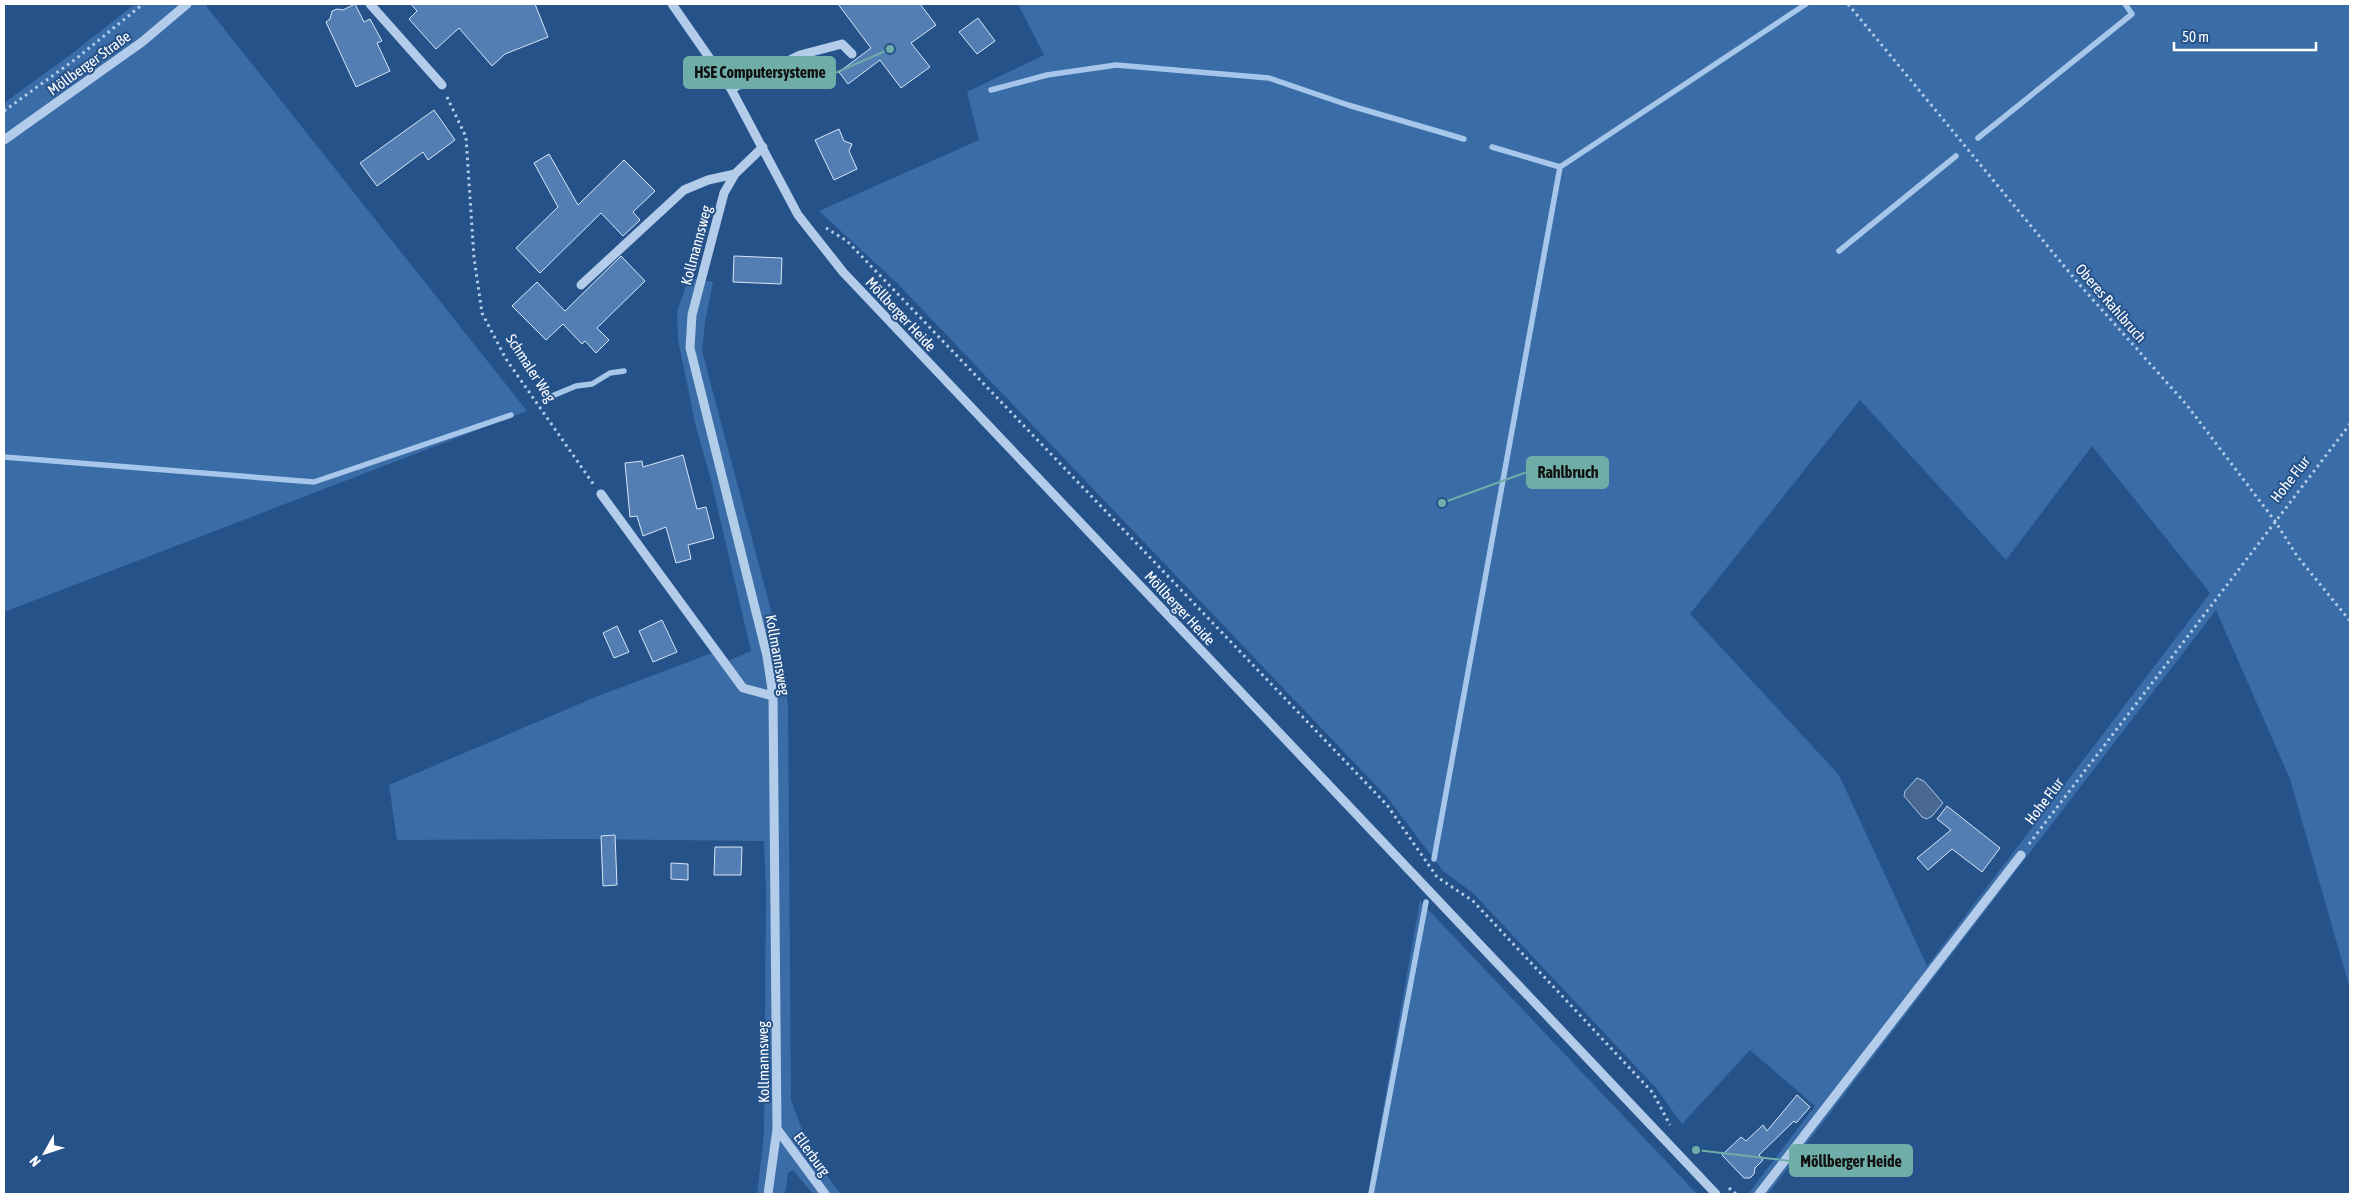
<svg xmlns="http://www.w3.org/2000/svg" width="2354" height="1198" viewBox="0 0 2354 1198" font-family="'Asap Condensed',sans-serif">
<style>
.green{fill:#3a6ca7;fill-rule:evenodd}
.water{fill:#486890;stroke:#a7c7ea}
.lines{fill:none;stroke-linecap:round;stroke-linejoin:round}
.stream{stroke:#a7c7ea;stroke-width:5.5}
.building{fill:#527eb3;stroke:#d7e6f7}
.path{stroke:#b3ccea;stroke-width:3;stroke-dasharray:2.5 4;stroke-linecap:butt}
.minor{stroke:#b3ccea;stroke-width:9}
.labels{text-anchor:middle;dominant-baseline:central;stroke-width:4;stroke-linejoin:round;paint-order:stroke}
.street-label{font-size:15px;fill:#fff;stroke:#26528a}
.leader{fill:none;stroke:#6fada8;stroke-width:2}
.callout-dot{fill:#6fada8;stroke:#26528a;stroke-width:2}
.callout{fill:#6fada8;stroke:#6fada8;stroke-width:2}
.callout-label{font-size:16px;text-anchor:middle;font-weight:bold;fill:#111}
</style>
<rect width="100%" height="100%" fill="#26528a"/>
<path class="green" d="M135,4H208L206,6L527,411L4,612V103L70,55Z
M1018,4H2350V989L2290,779L2216,610L1768,1194H1748L1815,1106L1750,1050L1682,1124L1656,1088L1473,893L1443,871L1387,797L897,283L819,211L979,140L967,92L1044,55ZM1860,400L2006,560L2092,446L2210,593L1927,966L1839,775L1690,614Z
M689,278L713,282L705,322L702,351L781,648L788,706L791,1100C804,1137 816,1163 841,1194H813L793,1170L788,1173L785,1194H757L764,1134L766,892L764,841L576,839L397,840L389,785L598,696L720,650L728,661L751,651L711,480L696,427L678,340L677,312Z
M1420,901L1697,1194H1368Z"/>
<path class="water" d="M1917,778L1924,781L1943,803L1932,816L1927,819L1922,817L1904,796L1905,791Z"/>
<g class="lines">
<path class="stream" d="M991,90L1047,75L1116,65L1269,78L1348,105L1464,139
M1978,138L2132,14L2125,4
M1492,147L1560,167
M1839,251L1956,156
M552,396L576,386L592,384L610,373L624,371
M4,457L314,482L511,415
M1434,859L1560,167L1806,4
M1371,1194L1426,902"/>
</g>
<path class="building" d="M355,4L364,22L370,19L382,41L377,43L390,71L356,87L326,22L330,19L332,11L337,9L343,10Z
M411,4H535L548,37L505,54L492,66L459,28L436,49L409,19L417,11Z
M838,4H920L936,25L911,43L930,67L901,88L880,60L848,84L839,72L871,48Z
M978,18L995,41L977,54L959,32Z
M434,110L455,140L428,160L423,152L377,186L360,163Z
M839,129L844,141L852,144L849,151L857,169L834,180L815,140Z
M549,154L578,205L624,160L655,191L633,212L640,220L623,236L601,213L540,273L516,248L558,207L534,163Z
M621,256L645,281L597,328L609,340L596,353L585,341L582,344L563,324L546,340L512,306L537,282L565,311Z
M734,256L782,258L781,284L733,282Z
M683,455L697,509L706,507L714,538L688,545L691,559L676,563L666,527L643,536L637,516L630,517L625,463L642,461L643,467Z
M662,620L677,652L653,662L639,631Z
M617,626L629,652L614,658L603,633Z
M1947,806L2000,848L1982,872L1952,849L1928,870L1917,858L1951,830L1937,819Z
M615,835L617,885L603,886L601,836Z
M715,847H742L741,875H714Z
M671,863L688,864V880L671,879Z
M1797,1095L1810,1107L1796,1123L1794,1121L1759,1155L1763,1160L1755,1168L1754,1174L1750,1178H1744L1722,1155L1741,1137L1746,1141L1763,1125L1767,1131Z"/>
<g class="lines">
<path class="path" d="M1848,4L2078,283L2186,404L2275,521L2297,556L2350,621
M447,97L466,137L474,258L482,313L506,359L594,485
M4,111L77,58L143,4
M826,228L847,241L1387,805L1437,877L1473,901L1653,1093L1670,1125
M2029,844L2350,424
M1729,1188L1736,1194"/>
<path class="minor" d="M370,4L442,85
M672,4L731,89L798,215L843,272L1716,1194
M731,89L800,55L842,44L852,54
M4,140L142,42L187,4
M763,147L735,174L724,193L692,315L690,348L767,656L773,696L777,1129L768,1194
M581,285L684,190L708,180L735,174
M601,494L743,688L773,696
M777,1129L825,1194
M1759,1194L2021,855"/>
</g>
<g class="labels">
<g class="street-label">
<text transform="translate(89 63) rotate(-36)">Möllberger Straße</text>
<text transform="translate(696 245) rotate(-75)">Kollmannsweg</text>
<text transform="translate(2111 303) rotate(49)">Oberes Rahlbruch</text>
<text transform="translate(901 314) rotate(47)">Möllberger Heide</text>
<text transform="translate(531 368) rotate(57)">Schmaler Weg</text>
<text transform="translate(2290 479) rotate(-52)">Hohe Flur</text>
<text transform="translate(1180 608) rotate(47)">Möllberger Heide</text>
<text transform="translate(778 655) rotate(80)">Kollmannsweg</text>
<text transform="translate(2044 801) rotate(-53)">Hohe Flur</text>
<text transform="translate(763 1062) rotate(-91)">Kollmannsweg</text>
<text transform="translate(812 1154) rotate(54)">Ellerburg</text>
</g>
</g>
<path class="leader" d="M890 49L835 73M1442 503L1527 472M1696 1150L1790 1161"/>
<g class="callout-dot">
<circle cx="890" cy="49" r="5"/>
<circle cx="1442" cy="503" r="5"/>
<circle cx="1696" cy="1150" r="5"/>
</g>
<g class="callout">
<rect x="684" y="57" width="151" height="31" rx="5"/>
<rect x="1527" y="457" width="81" height="31" rx="5"/>
<rect x="1790" y="1145" width="122" height="31" rx="5"/>
</g>
<g class="callout-label">
<text x="760" y="78">HSE Computersysteme</text>
<text x="1568" y="478">Rahlbruch</text>
<text x="1851" y="1167">Möllberger Heide</text>
</g>
<rect width="2354" height="1198" fill="none" stroke="#ffffff" stroke-width="10"/>
<g transform="translate(45 1153) rotate(230)" stroke="#26528a" stroke-width="4" paint-order="stroke">
<path d="M0-4L9 19L0 12L-9 19Z" fill="#ffffff"/>
<text y="-8" font-size="14" font-weight="bold" text-anchor="middle" fill="#ffffff">N</text>
</g>
<path d="M2174 42v8h142v-8" fill="none" stroke="#ffffff" stroke-width="2.5"/>
<text x="2182" y="42" font-size="15" fill="#ffffff" stroke="#26528a" stroke-width="4" paint-order="stroke">50 m</text>
</svg>
